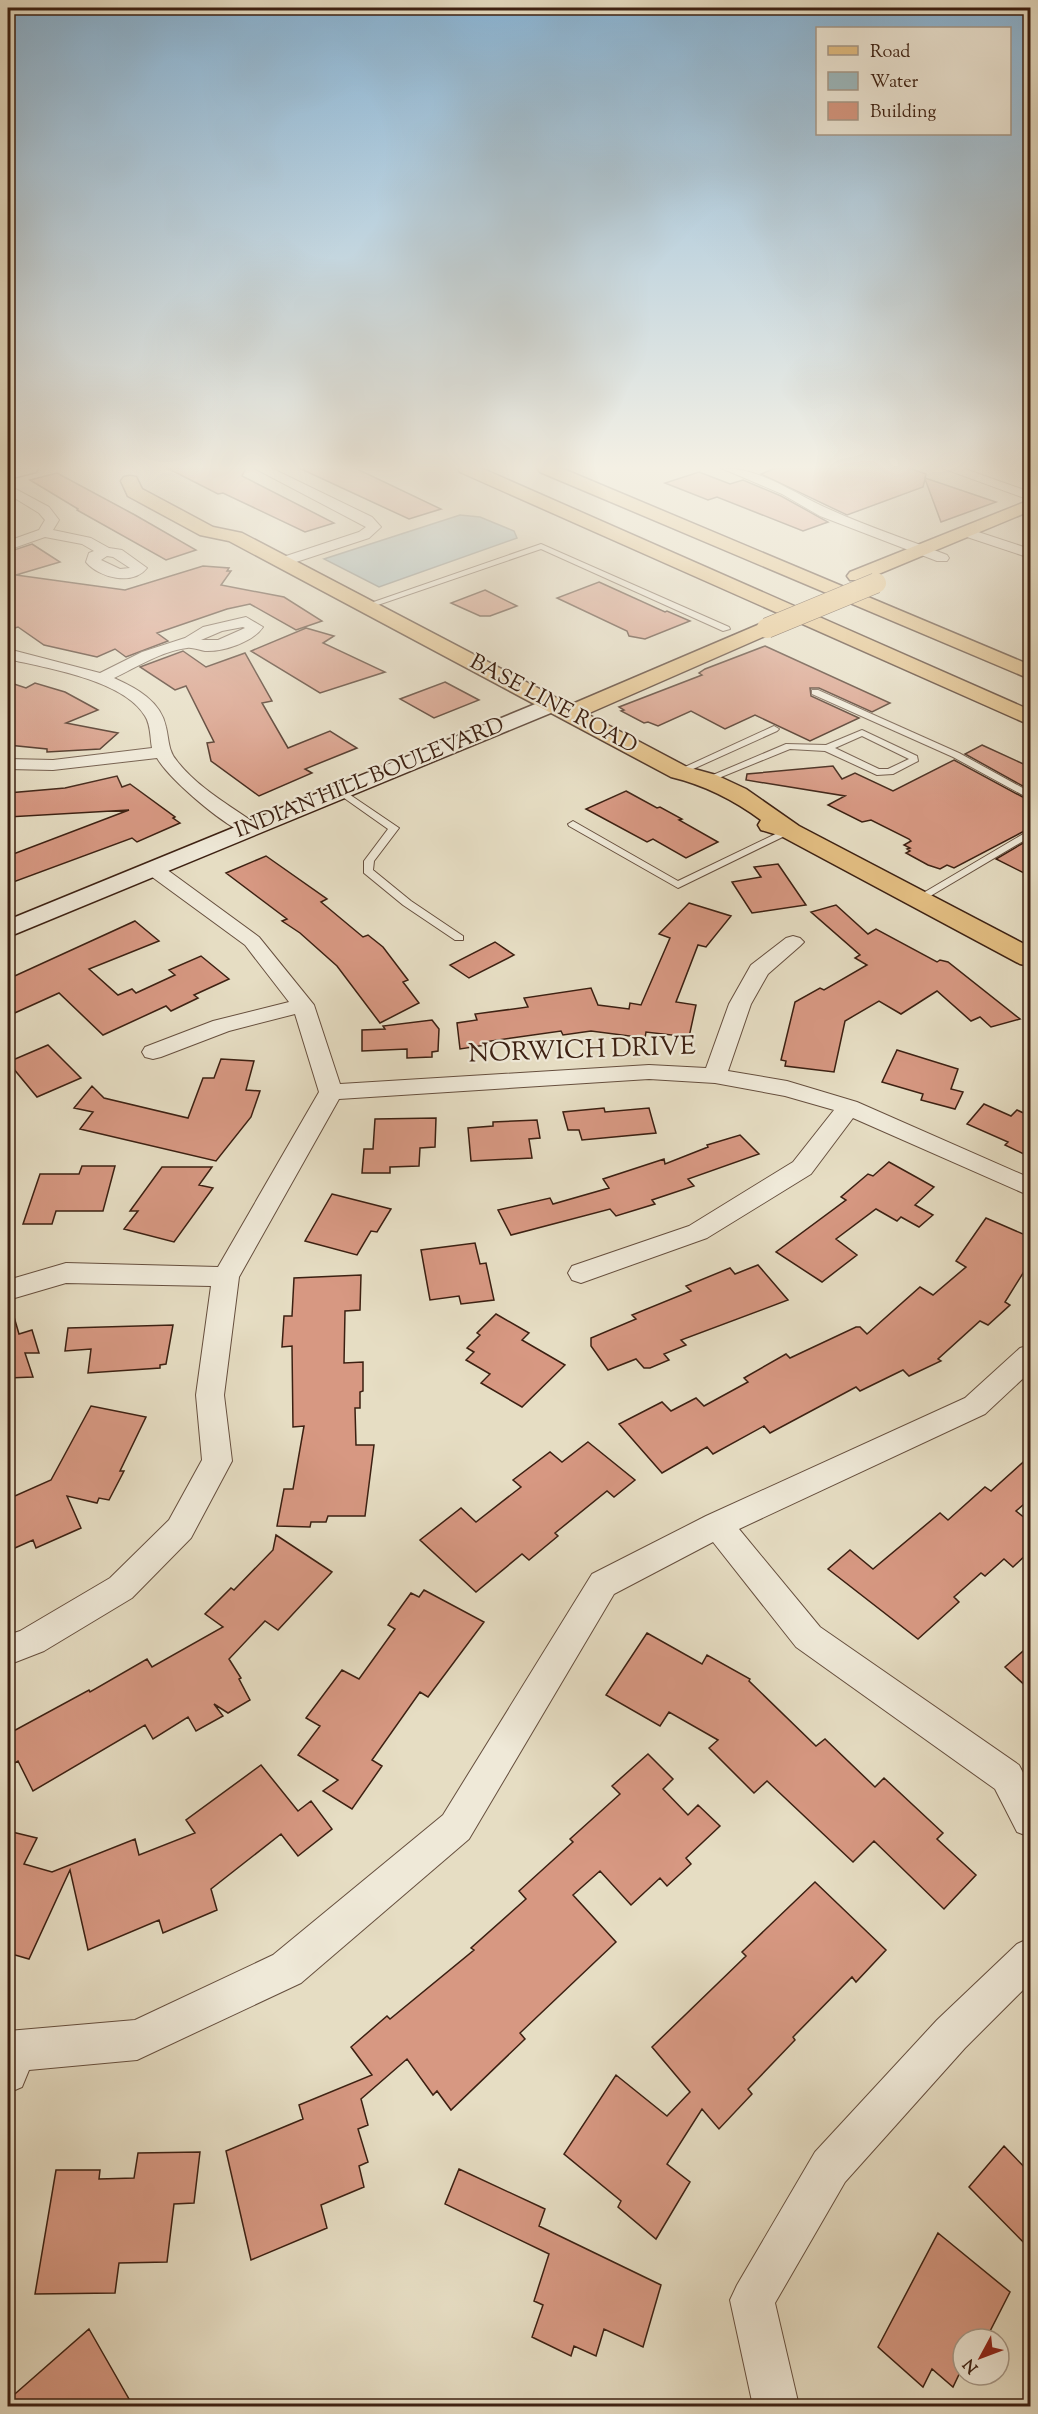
<svg xmlns="http://www.w3.org/2000/svg" width="1038" height="2414" viewBox="0 0 1038 2414" font-family="'Sorts Mill Goudy',serif">
<style>
.water{fill:#9cb9bf;stroke:#767c7a;stroke-width:1.5}
.building{fill:#d79882;stroke:#3c2012;stroke-width:1.5}
.lines{fill:none;stroke-linecap:round;stroke-linejoin:round}
.lane-casing{stroke:#664f3e;stroke-width:2}
.street-casing{stroke:#664f3e;stroke-width:2}
.secondary-casing{stroke:#3c2012;stroke-width:3}
.primary-casing{stroke:#3c2012;stroke-width:3}
.highway-casing{stroke:#3c2012;stroke-width:3}
.lane{fill:#efe9d8;fill-rule:evenodd}
.street{fill:#efe9d8;fill-rule:evenodd}
.secondary{fill:#efe9d8;fill-rule:evenodd}
.primary{fill:#e3be82;fill-rule:evenodd}
.highway{fill:#e3be82;fill-rule:evenodd}
.primary-bridge-casing{stroke:#3c2012;stroke-width:21;stroke-linecap:butt}
.primary-bridge{stroke:#e3be82;stroke-width:20}
.labels{text-anchor:middle;dominant-baseline:central;stroke-width:4.5;stroke-linejoin:round;paint-order:stroke}
.far-street-label{font-size:22px;fill:#3c2012;stroke:#efe9d8}
.street-label{font-size:26px;fill:#3c2012;stroke:#efe9d8}
</style>
<rect width="100%" height="100%" fill="#e6ddc3"/>
<filter id="stains"><feTurbulence type="fractalNoise" baseFrequency=".00333" numOctaves="4"/><feColorMatrix values="0 0 0 0 .2 0 0 0 0 .09 0 0 0 0 .02 0 0 0 .5 -.17"/></filter>
<radialGradient id="worn" r=".72"><stop offset=".6" stop-color="#630" stop-opacity="0"/><stop offset="1" stop-color="#630" stop-opacity=".3"/></radialGradient>
<path class="water" d="M460,515L480,517L514,531L517,538L379,587L324,559Z"/>
<path class="building" d="M167,468H246L242,476L334,523L305,532L223,493L218,494Z
M299,468H355L441,509L409,519Z
M776,468H909L926,474L925,478L996,502L941,522L925,479L923,487L847,515L761,474Z
M699,472L730,484L743,480L781,496L828,522L803,531L717,497L708,500L665,483Z
M57,473L135,515L196,550L166,560L77,510L78,509L30,480Z
M32,544L60,562L16,575L125,590L203,566L229,568L227,571H231L221,585L284,597L322,621L296,630L250,604L227,609L157,633L168,641L126,657L115,649L97,657L44,645L18,627L8,630V573L14,574L8,570V552Z
M599,582L665,612L667,611L690,621L645,639L629,636L627,631L557,598Z
M485,590L517,606L490,616H480L451,603Z
M306,628L334,636L323,643L385,672L320,693L251,651Z
M765,646L890,703L872,712L819,688H810L811,696L859,718L810,741L755,715L725,729L691,711L658,726L648,722L644,723L621,711L624,710L619,707L702,675L699,673L705,669Z
M183,651L206,667L245,653L272,701L262,703L288,748L330,731L357,748L305,769L312,773L259,796L211,761L207,743L214,742L186,686L175,690L140,667Z
M8,682L26,688L35,683L65,692L98,710L66,723L118,733L100,749L47,752V749L8,745Z
M445,682L479,700L434,718L400,699Z
M982,745L1030,767V790L965,754Z
M954,760L1030,801V828L954,868L947,865L940,869L928,865L906,853L910,851L907,849L910,848L904,845L911,841L909,839L871,820L862,822L828,805L845,796L746,780L747,774L833,766L842,779L855,773L893,791Z
M117,776L122,787L130,784L175,817L173,818L180,823L137,842L132,838L8,884V856L129,810L8,817V793L65,788Z
M626,791L657,808L660,807L682,819L679,820L718,842L686,858L653,839L647,842L586,809Z
M1030,839V876L996,859Z
M266,856L327,899L321,902L363,937L368,935L383,947L408,980L403,982L419,1003L380,1023L337,966L300,933L282,921L287,919L226,873Z
M778,864L806,905L752,913L732,882L761,877L754,867Z
M689,903L731,916L706,947L698,945L676,1002L696,1005L689,1037L646,1032L645,1038L591,1031L563,1035L561,1031L484,1042L486,1045L460,1049L457,1023L477,1020L475,1014L528,1007L524,998L591,988L598,1005L629,1009L630,1003L641,1005L670,938L659,934Z
M836,905L868,934L876,929L937,962L940,960L948,962L1020,1019L991,1027L980,1017L971,1021L937,991L901,1014L879,1001L845,1021L834,1072L785,1066L786,1061L781,1060L795,1002L820,988L824,990L867,965L855,958L860,955L811,912Z
M135,921L159,941L89,969L118,995L132,989L136,993L175,975L169,970L201,956L229,979L194,995L198,998L171,1011L166,1006L103,1035L59,993L8,1016V979Z
M495,942L514,955L469,978L450,965Z
M432,1020L439,1029L438,1051L432,1052V1057L407,1058V1049L362,1051V1030L385,1029L383,1026Z
M48,1045L81,1078L37,1097L8,1062Z
M897,1050L958,1069L951,1089L963,1092L955,1109L921,1100L923,1094L882,1082Z
M221,1059L254,1061L246,1090L260,1091L251,1117L216,1161L80,1129L93,1112L74,1108L92,1086L104,1098L188,1118L203,1078H214Z
M984,1104L1011,1116L1017,1110L1030,1116V1157L1005,1145L1008,1142L967,1124Z
M604,1108L605,1112L649,1108L656,1133L582,1140L579,1130H568L563,1112Z
M436,1118L435,1147L420,1148L419,1166L390,1167V1173H362L364,1149H373L375,1119Z
M537,1120L540,1138L529,1139L532,1158L471,1161L468,1128L493,1126V1122Z
M740,1135L759,1154L688,1179L694,1186L652,1200L655,1204L616,1216L610,1209L511,1235L498,1210L550,1198L553,1204L609,1188L603,1179L664,1159L665,1164L708,1147L707,1145Z
M889,1162L934,1187L915,1205L933,1215L919,1227L901,1217L897,1221L876,1209L836,1239L857,1255L822,1282L776,1252L846,1200L841,1197L868,1174L873,1176Z
M82,1166H115L103,1211H56L52,1224H23L40,1174H79Z
M162,1167H212L199,1185L213,1188L174,1242L124,1229L138,1211H130Z
M332,1194L391,1209L377,1232L371,1231L357,1255L305,1241Z
M986,1218L1030,1237V1262L1005,1302L1010,1305L988,1325L980,1321L938,1359L941,1361L909,1376L903,1370L860,1391L856,1387L770,1433L764,1426L713,1454L707,1447L662,1473L619,1424L662,1402L671,1411L696,1398L704,1406L748,1382L744,1378L786,1354L790,1358L856,1327H860L867,1334L920,1287L933,1295L966,1267L956,1261Z
M475,1243L480,1264L486,1263L494,1300L461,1304L459,1296L430,1300L421,1250Z
M758,1265L788,1300L681,1340L686,1345L664,1354L669,1360L650,1368H644L636,1359L608,1370L591,1346V1338L636,1319L632,1315L691,1291L686,1286L730,1268L735,1274Z
M361,1275L360,1310L345,1311L344,1363L363,1362V1391L360,1392V1408H355L356,1445H374L365,1516H328L326,1522H311L310,1527L277,1526L284,1489H293L304,1426L293,1427L292,1346L282,1347L284,1316H292L294,1278Z
M8,1310H12L19,1334L32,1330L39,1353H25L33,1377L8,1378Z
M496,1314L529,1333L522,1340L565,1365L522,1407L481,1383L490,1374L466,1360L474,1352L467,1348L480,1335L477,1333Z
M173,1325L166,1364L160,1365V1368L88,1373L91,1349L65,1351L68,1328Z
M91,1406L146,1417L120,1471H124L109,1500L99,1498L97,1503L67,1496L81,1528L36,1548L33,1540L8,1551V1499L51,1480Z
M588,1442L635,1480L614,1497L607,1491L555,1533L558,1536L529,1560L522,1554L476,1592L420,1540L461,1508L476,1522L521,1487L513,1480L550,1452L562,1462Z
M1030,1456V1499L1016,1511L1030,1522V1551L1013,1567L1004,1559L985,1576L981,1573L954,1597L959,1602L918,1639L828,1569L850,1550L873,1569L940,1513L948,1520L985,1487L991,1491Z
M276,1535L332,1572L278,1630L265,1621L229,1659L241,1678L239,1679L250,1700L228,1713L214,1704L223,1716L196,1731L188,1717L153,1739L145,1725L33,1791L18,1761L8,1767V1734L89,1690L90,1692L147,1659L152,1667L223,1627L205,1614L231,1588L234,1590L273,1550Z
M424,1590L484,1622L428,1697L420,1692L372,1760L382,1766L352,1809L323,1791L338,1780L298,1755L320,1726L306,1718L342,1670L359,1679L395,1629L388,1625L411,1593L419,1597Z
M647,1633L702,1664L707,1655L750,1679L749,1681L816,1746L825,1739L875,1787L884,1778L943,1833L937,1839L976,1875L944,1909L874,1841L853,1862L767,1781L754,1793L709,1748L718,1740L669,1712L660,1726L606,1695Z
M1030,1645V1690L1005,1667Z
M648,1754L673,1779L663,1789L688,1815L698,1805L720,1826L686,1858L691,1864L667,1886L660,1878L631,1905L600,1871L573,1895L616,1942L520,2033L525,2039L451,2110L437,2091L433,2095L407,2059L361,2099L368,2125L358,2129L368,2162L359,2166L364,2187L321,2205L327,2228L251,2260L226,2151L303,2119L299,2105L372,2075L351,2047L387,2016L390,2019L474,1950L471,1948L526,1899L519,1891L573,1842L570,1839L620,1794L612,1786Z
M261,1765L298,1811L311,1801L332,1829L298,1856L281,1834L211,1889L217,1910L163,1933L159,1920L88,1950L70,1870L29,1959L8,1953V1831L37,1838L24,1864L52,1872L135,1839L139,1855L195,1833L186,1820Z
M815,1882L886,1950L856,1982L852,1977L793,2037L795,2040L748,2089L752,2094L719,2129L702,2109L667,2164L690,2182L656,2239L618,2207L621,2201L564,2154L616,2075L667,2116L690,2092L652,2047L746,1956L742,1952Z
M1004,2146L1030,2173V2249L969,2187Z
M200,2152L194,2203L174,2204L167,2262L119,2263L115,2293L35,2294L56,2170H100L99,2179L134,2178L138,2153Z
M459,2169L545,2209L539,2226L661,2285L643,2347L604,2329L596,2356L574,2346L571,2356L532,2337L543,2305L534,2301L549,2254L445,2204Z
M938,2233L1010,2292L986,2339H963V2366L953,2387L932,2369L923,2387L878,2347Z
M89,2329L133,2406H8V2400Z"/>
<g class="lines">
<g class="lane-casing">
<path id="lane" d="M541,544L729,627L730,629L723,631L541,549L369,608L362,606Z
M812,690H818L959,753L1030,792V799L953,757L812,694Z
M774,726L779,729L777,731L682,774L674,772Z
M862,730L917,756L918,761L893,774L877,775L825,751L790,749L709,782L701,780L786,744L826,745ZM862,736L909,759L888,769H879L835,748Z
M340,788L399,828L374,861L373,870L411,901L463,936V940H455L403,905L364,873V861L388,829L337,793V789Z
M573,821L678,881L786,829H794L795,831L678,888L569,826L568,824Z
M1030,830V837L922,901H914L913,899Z"/>
</g>
<g class="street-casing">
<path id="street" d="M254,468H271L372,517L381,527L369,538L287,565H277L275,562L277,559L359,532L366,527Z
M721,468C762,468 794,494 831,510C868,527 909,540 947,555L949,558L947,561H937L820,516L782,494Z
M942,468H962L1030,492V500Z
M8,485L49,507L59,520L53,530L91,538L109,548L122,550L147,568C133,586 99,578 86,562L89,553L94,551L82,544L45,537L8,550V541L39,530L45,520L39,513L8,494ZM107,556L113,557L130,568L120,569L101,560Z
M966,528L1030,549V558L961,535L959,532Z
M246,617L263,627C253,642 223,652 205,651C199,650 192,647 187,648C162,651 137,667 114,678C136,688 161,701 166,727C169,739 168,751 177,761C197,787 229,805 256,824L259,828L256,832C251,833 247,834 242,832C219,821 170,780 157,758L53,770L8,769V759L53,760L152,748C150,738 151,725 145,716C124,680 46,668 8,659V649L100,673L142,652L185,638L203,627ZM243,627L245,628L218,640H201L222,631Z
M155,864L162,866L259,937L314,1005L340,1084L649,1065L706,1068L729,1004L751,965L786,938L793,936L800,938L804,942L800,946L768,974L751,1004L728,1071L787,1081L857,1102L1030,1178V1196L853,1118L811,1174L707,1238L581,1283L572,1280L568,1273L572,1266L689,1226L793,1162L834,1110L785,1096L715,1083L649,1079L339,1099L239,1277L224,1395L232,1461L191,1538L132,1598L44,1651L8,1665V1635L20,1631L110,1578L169,1520L202,1460L196,1395L211,1286L66,1283L8,1300V1280L66,1263L218,1267L319,1092L295,1014L229,1031L161,1057L153,1059L145,1057L142,1052L145,1047L213,1021L289,1002L245,945L148,874L145,870L148,866Z
M1030,1345V1372L985,1414L739,1529L820,1627L1019,1765L1030,1786V1837L1017,1832L995,1789L796,1647L713,1542L614,1594L469,1839L301,1983L137,2060L29,2070L22,2087L8,2093V2031L135,2020L273,1955L443,1815L592,1574L706,1516L965,1398L1020,1348Z
M1030,1938V1983L965,2048L845,2182L775,2303L799,2406H753L730,2300L737,2285L815,2152L937,2020L1017,1944Z"/>
</g>
<g class="secondary-casing">
<path id="secondary" d="M38,468L36,472L8,479V469Z
M550,698L558,700L561,705L558,710L8,937V920Z"/>
</g>
<g class="primary-casing">
<path id="primary" d="M130,476L136,477L142,489L213,527L242,533L570,705L760,624L767,622L774,624L777,628L774,632L587,714L687,767L716,775L746,789L799,826L1030,947V966L1020,964L781,836L761,830L758,825L761,820C734,800 704,785 671,777L229,541L200,535L128,496L121,481L124,477Z
M1030,500V511L864,580H850L847,576L850,572Z"/>
</g>
<g class="highway-casing">
<path id="highway" d="M458,468H481L1030,710V725L460,472Z
M538,468H561L1030,665V679L540,472Z"/>
</g>
<use href="#lane" class="lane"/>
<use href="#street" class="street"/>
<use href="#secondary" class="secondary"/>
<use href="#primary" class="primary"/>
<use href="#highway" class="highway"/>
<g class="primary-bridge-casing">
<path id="primary-bridge" d="M767,628L876,583"/>
</g>
<use href="#primary-bridge" class="primary-bridge"/>
</g>
<linearGradient id="sky" x2="0" y2="1"><stop stop-color="#89b6d8"/><stop offset="0.58" stop-color="#f4f0e4"/><stop offset="1" stop-color="#f4f0e4" stop-opacity="0"/></linearGradient>
<rect width="1038" height="806" fill="url(#sky)"/>
<g class="labels">
<g class="far-street-label">
<text transform="translate(553 705) rotate(28)">BASE LINE ROAD</text>
<text transform="translate(370 779) rotate(-22)">INDIAN HILL BOULEVARD</text>
</g>
<g class="street-label">
<text transform="translate(582 1051) rotate(-2)">NORWICH DRIVE</text>
</g>
</g>
<rect width="1038" height="2414" fill="none" stroke="#e6ddc3" stroke-width="30"/>
<rect x="9" y="9" width="1020" height="2396" fill="none" stroke="#3c2012" stroke-width="3"/>
<rect x="15" y="15" width="1008" height="2384" fill="none" stroke="#3c2012" stroke-width="1.5"/>
<rect x="816" y="27" width="195" height="108" fill="#efe9d8" stroke="#a79989" stroke-width="1.5"/>
<rect x="828" y="46" width="30" height="9" fill="#e3be82" stroke="#a79989" stroke-width="1.5"/>
<text x="870" y="57" font-size="18" fill="#3c2012">Road</text>
<rect x="828" y="72" width="30" height="18" fill="#9cb9bf" stroke="#a79989" stroke-width="1.5"/>
<text x="870" y="87" font-size="18" fill="#3c2012">Water</text>
<rect x="828" y="102" width="30" height="18" fill="#d79882" stroke="#a79989" stroke-width="1.5"/>
<text x="870" y="117" font-size="18" fill="#3c2012">Building</text>
<g transform="translate(981 2357) rotate(229)"><circle r="28" fill="#efe9d8" stroke="#a79989" stroke-width="1.5"/>
<path d="M0-4.5L10 22L0 15L-10 22Z" fill="#8f2418"/>
<text y="-9" font-size="16" font-weight="bold" text-anchor="middle" fill="#3c2012">N</text>
</g>
<rect width="100%" height="100%" filter="url(#stains)"/>
<rect width="100%" height="100%" fill="url(#worn)"/>
</svg>
